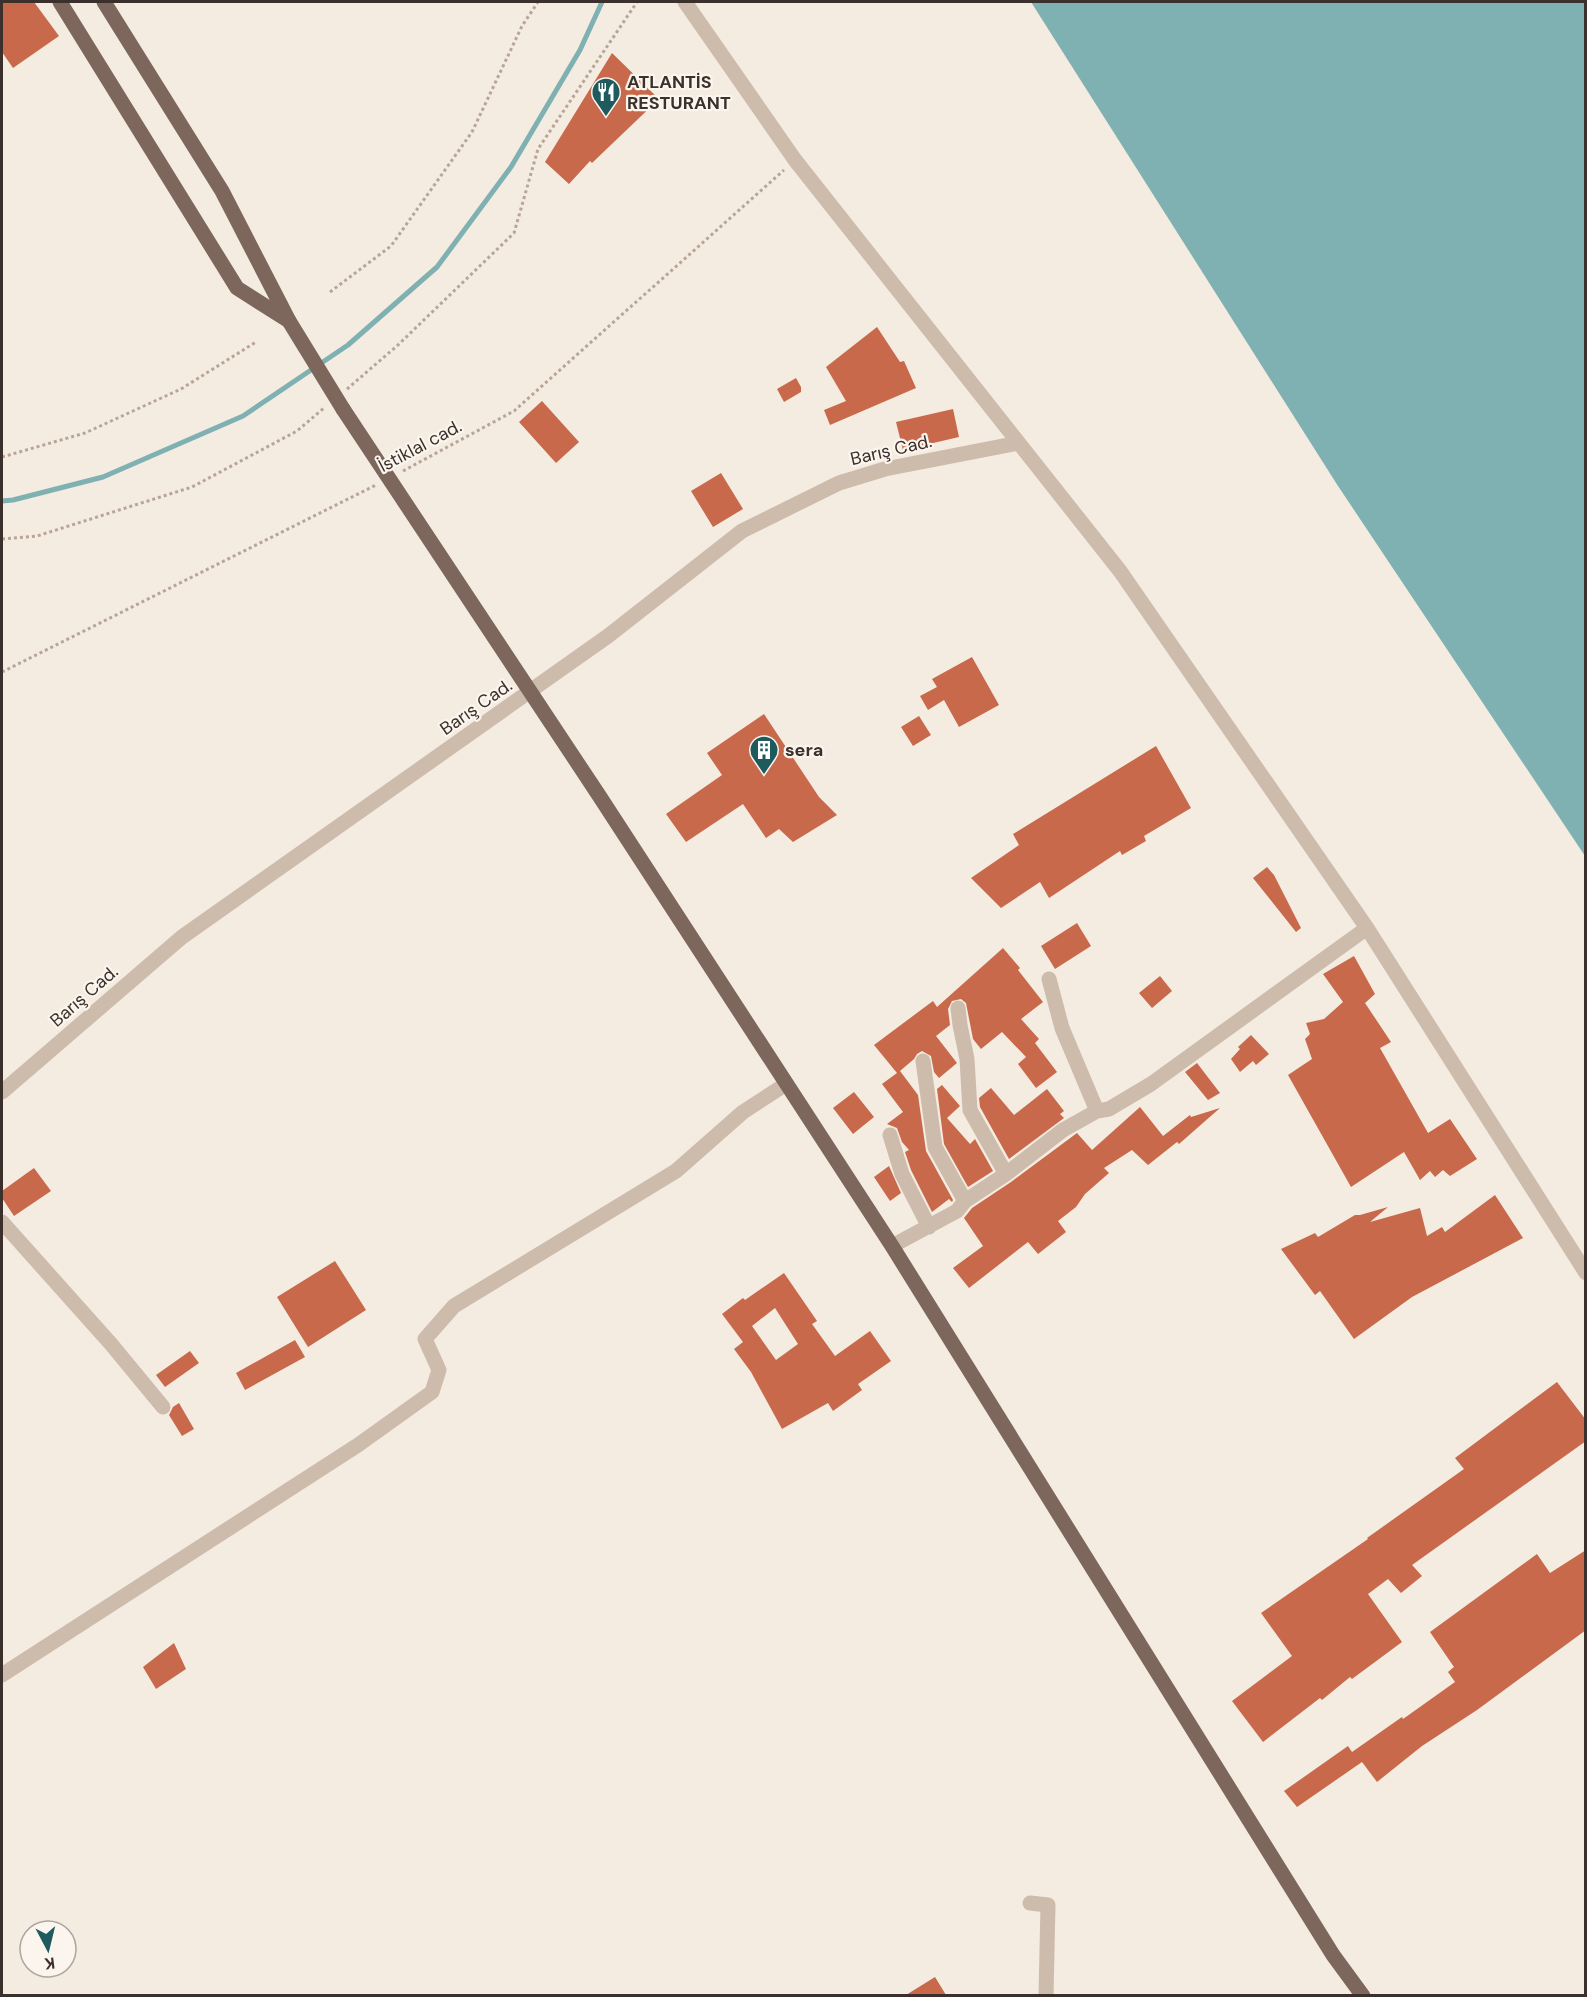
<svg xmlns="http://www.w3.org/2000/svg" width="1587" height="1997" viewBox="0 0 1587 1997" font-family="'DM Sans',sans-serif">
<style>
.water{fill:#7fb0b2}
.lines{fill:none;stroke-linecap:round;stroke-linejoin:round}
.stream{stroke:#7fb0b2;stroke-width:5}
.building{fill:#c8694b;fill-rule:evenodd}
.path{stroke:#b9a596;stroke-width:3;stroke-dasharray:3 3;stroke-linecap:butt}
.minor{stroke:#cdbbac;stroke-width:15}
.major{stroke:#7d675c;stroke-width:15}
.major-bridge{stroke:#7d675c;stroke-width:15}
.labels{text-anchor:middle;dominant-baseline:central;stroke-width:4.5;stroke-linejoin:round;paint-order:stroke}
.poi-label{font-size:18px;font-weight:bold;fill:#3b302b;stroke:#fbf5ee;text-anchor:start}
.street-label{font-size:18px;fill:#3b302b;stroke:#fbf5ee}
</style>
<rect width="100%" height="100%" fill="#f4ebe1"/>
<path class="water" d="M1031,2H1585V856L1338,486Z"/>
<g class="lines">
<path class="stream" d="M2,501L13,500L103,477L243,416L348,345L437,267L511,167L580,50L602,2"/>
</g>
<path class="building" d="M2,2H34L59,36L13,68L2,52Z
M612,53L659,99L592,163L590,161L569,184L545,162Z
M877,327L900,362L904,361L916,388L830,425L824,410L846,401L826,367Z
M796,378L801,387V392L784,402L777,389Z
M542,401L579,442L556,463L519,422Z
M953,409L959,437L903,450L896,422Z
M721,473L743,509L713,527L691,491Z
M972,657L999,705L959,727L944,700L928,710L920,696L937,687L932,679Z
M764,714L819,797L837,815L793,842L779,829L766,838L743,804L686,842L666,814L722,775L707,753Z
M919,716L931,735L913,746L901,727Z
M1156,746L1191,808L1144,836L1146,841L1122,855L1120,851L1049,898L1040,882L1001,908L971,878L1019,845L1013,834Z
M1267,867L1274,875L1301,928L1296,932L1253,878Z
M1077,923L1091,946L1055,969L1041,946Z
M1003,948L1020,968L1018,970L1043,1002L1021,1019L1039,1039L1035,1043L1057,1072L1036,1088L1018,1064L1026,1057L1002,1032L981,1049L973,1039L966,1003L961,999L952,1001L948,1009L950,1025L936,1036L957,1063L939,1078L934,1072L931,1056L922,1051L917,1054L914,1059L900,1071L918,1095L926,1151L953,1200L952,1202L949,1199L932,1212L911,1170L905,1152L909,1150L902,1142L897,1128L887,1124L903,1112L882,1084L897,1073L874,1045L933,1001L937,1007Z
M1354,956L1375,994L1365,1003L1391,1042L1380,1048L1428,1133L1450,1119L1477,1159L1450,1176L1443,1170L1435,1177L1430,1171L1420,1180L1404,1152L1351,1187L1288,1075L1312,1059L1305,1039L1310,1034L1306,1023L1324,1019L1343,1002L1323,974Z
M1160,976L1172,991L1152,1008L1139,993Z
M1251,1035L1269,1054L1256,1065L1253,1061L1240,1072L1231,1059L1240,1049L1238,1047Z
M1197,1063L1220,1093L1208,1100L1185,1072Z
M942,1085L960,1106L947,1118L970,1144L975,1139L993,1171L968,1187L944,1144L937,1089Z
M991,1088L1014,1115L1047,1089L1064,1111L1060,1114L1064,1118L1009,1159L980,1107L979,1098Z
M854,1092L874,1117L853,1134L833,1108Z
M1140,1107L1163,1136L1190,1115L1191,1117L1220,1108L1179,1144L1177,1142L1148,1165L1132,1150L1104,1168L1109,1173L1085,1194L1076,1207L1058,1221L1066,1232L1038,1254L1028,1242L969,1288L953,1268L983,1246L964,1218L972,1208L1011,1182L1077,1133L1092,1150Z
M889,1166L901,1193L890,1201L874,1177Z
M34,1168L51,1191L14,1216L2,1198V1191Z
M1495,1195L1523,1238L1412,1297L1354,1339L1320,1291L1315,1295L1281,1249L1315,1233L1318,1237L1355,1215H1360L1388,1207L1370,1222L1420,1208L1427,1236L1442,1227L1445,1232Z
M335,1261L366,1310L308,1347L277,1297Z
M784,1273L817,1321L812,1324L835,1356L870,1331L891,1361L858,1384L862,1390L833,1411L828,1403L782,1429L751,1372L734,1349L743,1342L722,1314L743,1298L745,1300ZM775,1308L798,1344L776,1360L752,1326Z
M295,1340L305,1357L245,1390L236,1373Z
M190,1351L199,1363L165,1387L156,1375Z
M1557,1382L1586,1420V1441L1412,1565L1422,1576L1401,1593L1388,1579L1368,1594L1402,1642L1352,1679L1350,1677L1322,1700L1320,1698L1263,1742L1232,1701L1292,1656L1261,1613L1368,1539L1367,1538L1464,1469L1455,1458Z
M179,1403L194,1429L182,1436L169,1415L173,1407Z
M1586,1550V1630L1477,1710L1422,1746L1377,1782L1362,1762L1297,1807L1284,1791L1348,1746L1352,1752L1402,1717L1403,1719L1455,1682L1448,1672L1454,1667L1430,1632L1537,1554L1550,1573Z
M174,1643L186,1669L156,1689L143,1667Z
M935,1977L946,1995H906Z"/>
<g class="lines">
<path class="path" d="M330,292L391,246L472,132L522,26L538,2
M347,389L398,345L514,233L538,149L637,2
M2,457L85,433L181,389L256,342
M403,471L514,411L784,170
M2,539L37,536L192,487L297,431L324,408
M2,672L376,485"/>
<path class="minor" d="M685,2L795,160L1120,571L1367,928L1586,1273
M1049,979L1062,1028L1097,1111
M958,1008L960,1025L967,1059L970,1110L1006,1174
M923,1061L935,1147L965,1201
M2,1092L182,937L608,636L742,531L839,483L885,469L1018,443
M890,1135L902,1174L929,1227
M2,1222L111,1344L163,1407
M892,1246L957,1211L965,1201L1006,1174L1063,1130L1097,1111L1109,1109L1151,1084L1367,928
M2,1675L358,1445L432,1392L439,1370L425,1339L454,1306L676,1171L743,1112L786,1084
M1030,1903L1048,1905L1046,1996"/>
<path class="major" d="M60,2L237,288L289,321
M104,2L222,191L289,321
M343,409L600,797L892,1246L1333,1955L1363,1996"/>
<path class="major-bridge" d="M289,321L343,409"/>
</g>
<defs>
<g id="restaurant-pin" transform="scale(1.5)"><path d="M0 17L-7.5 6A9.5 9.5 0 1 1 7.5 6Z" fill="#1f5a5e" stroke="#fbf5ee"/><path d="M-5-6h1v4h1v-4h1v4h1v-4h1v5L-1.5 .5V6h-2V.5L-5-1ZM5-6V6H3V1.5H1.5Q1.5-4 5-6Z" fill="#fff"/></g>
<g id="building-pin" transform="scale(1.5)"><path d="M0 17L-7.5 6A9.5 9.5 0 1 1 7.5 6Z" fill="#1f5a5e" stroke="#fbf5ee"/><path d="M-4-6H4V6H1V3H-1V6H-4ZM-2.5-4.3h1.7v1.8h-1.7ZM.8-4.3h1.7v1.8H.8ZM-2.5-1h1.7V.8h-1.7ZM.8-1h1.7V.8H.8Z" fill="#fff"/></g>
</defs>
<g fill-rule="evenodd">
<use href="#restaurant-pin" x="606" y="92"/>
<use href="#building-pin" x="764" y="750"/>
</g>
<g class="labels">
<g class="poi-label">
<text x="627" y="82">ATLANTİS<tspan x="627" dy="21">RESTURANT</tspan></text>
<text x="785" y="750">sera</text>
</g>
<g class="street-label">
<text transform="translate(420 446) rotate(-28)">İstiklal cad.</text>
<text transform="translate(891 450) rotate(-13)">Barış Cad.</text>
<text transform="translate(476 707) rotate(-35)">Barış Cad.</text>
<text transform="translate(84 996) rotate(-41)">Barış Cad.</text>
</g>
</g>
<rect width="1587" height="1997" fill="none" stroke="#3b302b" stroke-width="6"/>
<g transform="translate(48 1949) rotate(173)"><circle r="28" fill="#fbf5ee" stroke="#aea6a0" stroke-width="1.5"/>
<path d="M0-4.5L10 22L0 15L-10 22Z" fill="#1f5a5e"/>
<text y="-9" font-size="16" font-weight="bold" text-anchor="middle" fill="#3b302b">K</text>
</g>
</svg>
